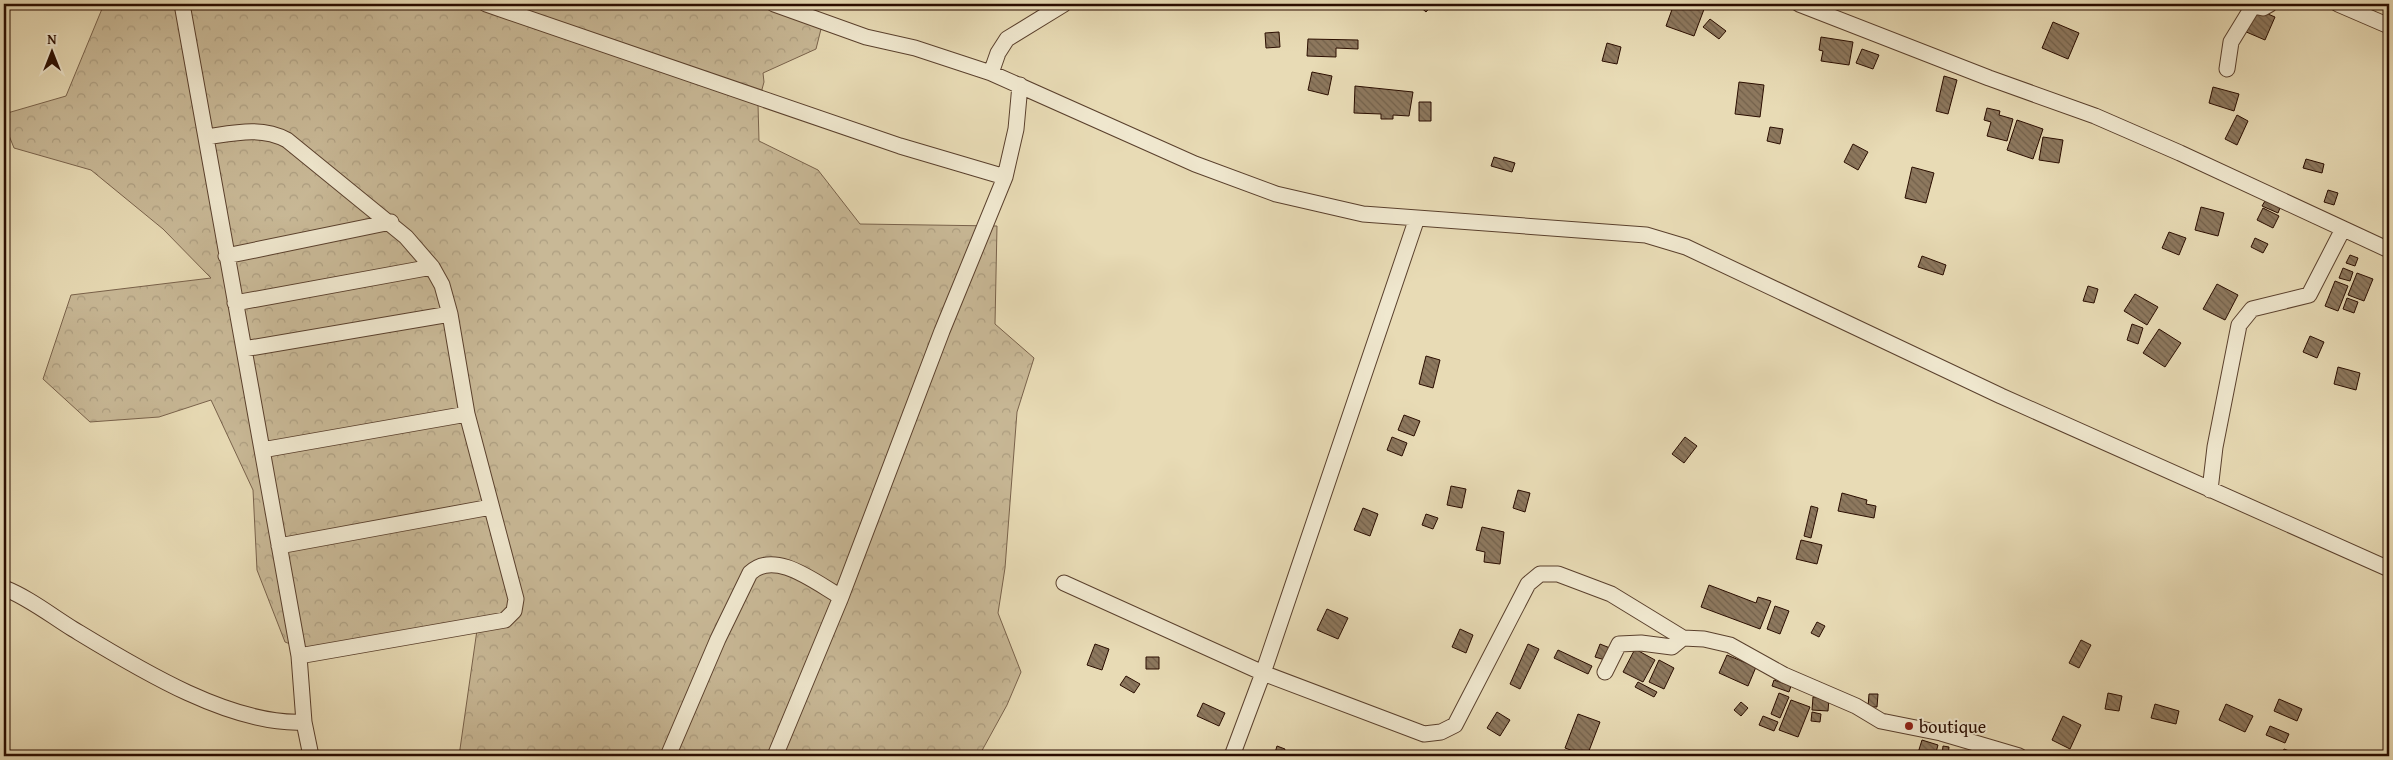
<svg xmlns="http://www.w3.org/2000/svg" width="2393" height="760" viewBox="0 0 2393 760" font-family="'Gentium Book Plus',serif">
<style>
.forest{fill:url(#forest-crowns);stroke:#79624b}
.building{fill:url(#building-back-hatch);stroke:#2a0d00}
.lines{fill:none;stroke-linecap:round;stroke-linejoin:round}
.minor-casing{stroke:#5a402d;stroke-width:17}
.minor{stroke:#f0e8cf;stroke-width:15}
.poi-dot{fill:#8f2418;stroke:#f0e8cf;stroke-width:2}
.labels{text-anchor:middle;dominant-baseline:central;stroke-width:4;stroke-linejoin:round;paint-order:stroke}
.poi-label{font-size:18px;fill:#2a0d00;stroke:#f0e8cf;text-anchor:start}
</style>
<defs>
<pattern id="forest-crowns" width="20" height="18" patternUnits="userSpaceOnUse" patternTransform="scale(1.25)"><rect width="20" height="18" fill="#c8b896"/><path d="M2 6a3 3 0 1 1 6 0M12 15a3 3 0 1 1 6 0" fill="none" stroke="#ac9d80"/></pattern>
<pattern id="building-back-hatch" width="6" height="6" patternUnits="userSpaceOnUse" patternTransform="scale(1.25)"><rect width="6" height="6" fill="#8d785e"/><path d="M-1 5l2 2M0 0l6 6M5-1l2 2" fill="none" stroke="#73614b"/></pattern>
</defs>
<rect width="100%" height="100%" fill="#e8dbb5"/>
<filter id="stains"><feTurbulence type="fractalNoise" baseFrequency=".004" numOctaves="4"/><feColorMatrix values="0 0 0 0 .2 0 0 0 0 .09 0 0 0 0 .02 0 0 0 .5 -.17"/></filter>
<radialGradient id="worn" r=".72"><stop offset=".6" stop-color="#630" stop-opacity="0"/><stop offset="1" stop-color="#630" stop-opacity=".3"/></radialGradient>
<path class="forest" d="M104,4H748L792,14L822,25L816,49L763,73L764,82L758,104L759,141L818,170L860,224L997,226L995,324L1034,358L1017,412L1005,568L998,613L1021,672L1007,705L979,756H459L477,630L326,658L285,642L257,570L253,490L211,400L159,417L90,422L43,379L71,295L211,278L163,229L91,170L14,148L4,123V114L66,96Z"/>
<path class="building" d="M1417,4H1433L1426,12Z
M1674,4H1706L1694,36L1666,26Z
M2254,8L2275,17L2265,40L2244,31Z
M1710,19L1726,31L1719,39L1703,27Z
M2053,22L2079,33L2068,59L2042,48Z
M1279,32L1280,47L1266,48L1265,33Z
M1821,37L1853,42L1849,65L1821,61L1823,51L1819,50Z
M1308,39L1358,40V49L1336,48V57L1307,56Z
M1607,43L1621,47L1617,64L1602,61Z
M1862,49L1879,55L1873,69L1856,63Z
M1312,72L1332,76L1328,95L1308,90Z
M1944,76L1957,80L1948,114L1936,111Z
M1739,82L1764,85L1760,117L1735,114Z
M1355,86L1413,92L1409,116L1393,115V119H1381V114L1354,113Z
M2213,87L2239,94L2234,111L2209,103Z
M1419,102H1431V121H1419Z
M1987,108L2000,111L1999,115L2013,119L2007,141L1987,136L1991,122L1984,120Z
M2237,115L2248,121L2237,145L2225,139Z
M2017,120L2043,129L2033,159L2007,150Z
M1770,127L1783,129L1780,144L1767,141Z
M2043,137L2063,140L2059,163L2039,160Z
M1853,144L1868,152L1858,170L1844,162Z
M1494,157L1515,163L1512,172L1491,166Z
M2306,159L2324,164L2322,173L2303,168Z
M1912,167L1934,173L1926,203L1905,198Z
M2328,190L2338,193L2334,205L2324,202Z
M2265,201L2280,208L2278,213L2262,206Z
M2201,207L2224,213L2218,236L2195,230Z
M2263,208L2279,216L2273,228L2257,220Z
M2169,232L2186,238L2179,255L2162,248Z
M2255,238L2268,244L2263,253L2251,247Z
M2350,255L2358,258L2355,266L2346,263Z
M1922,256L1946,265L1943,275L1918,267Z
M2343,268L2353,272L2350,281L2339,278Z
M2357,273L2373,279L2364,301L2348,295Z
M2335,281L2348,286L2338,311L2325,306Z
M2217,284L2238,295L2225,320L2203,309Z
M2088,286L2098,289L2094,303L2083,301Z
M2135,294L2158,307L2147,325L2124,311Z
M2347,298L2358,302L2354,313L2343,309Z
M2132,324L2143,328L2138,344L2127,340Z
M2159,329L2181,343L2165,367L2143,353Z
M2310,336L2324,342L2317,358L2303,352Z
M1426,356L1440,360L1433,388L1419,384Z
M2338,367L2360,373L2356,390L2334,384Z
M1404,415L1420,421L1414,436L1398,430Z
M1392,437L1407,443L1402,456L1387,450Z
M1685,437L1697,446L1684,463L1672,454Z
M1451,486L1466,489L1462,508L1447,505Z
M1518,490L1530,493L1525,512L1513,508Z
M1842,493L1867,500L1866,504L1876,506L1874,518L1838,511Z
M1811,506L1818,508L1811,538L1804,536Z
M1363,508L1378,514L1370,536L1354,530Z
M1426,514L1438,518L1433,529L1422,525Z
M1482,527L1504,532L1500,564L1484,562L1485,552L1476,550Z
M1801,540L1822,545L1817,564L1796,559Z
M1709,585L1756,603L1758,597L1771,601L1760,629L1701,607Z
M1775,606L1789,611L1780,634L1767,629Z
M1327,609L1348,618L1338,639L1317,630Z
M1817,622L1825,626L1819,637L1811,633Z
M1460,629L1473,635L1466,653L1452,647Z
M2081,640L2091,645L2079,668L2069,663Z
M1095,644L1109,649L1102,670L1087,665Z
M1528,644L1539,649L1520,689L1510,684Z
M1600,644L1610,648L1605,660L1595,657Z
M1635,649L1655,660L1643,682L1623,672Z
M1558,650L1592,666L1588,674L1554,658Z
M1727,655L1756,667L1748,686L1719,673Z
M1146,657H1159V669H1146Z
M1659,660L1674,668L1664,689L1649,682Z
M1126,676L1140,684L1134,693L1120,685Z
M1774,680L1791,686L1789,692L1772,686Z
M1638,682L1657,692L1654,697L1635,687Z
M1779,693L1789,697L1780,718L1771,714Z
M2108,693L2122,696L2119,711L2105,709Z
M1869,694H1878L1877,707H1868Z
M1813,697L1829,698L1828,711L1812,710Z
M2279,699L2302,709L2297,721L2274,711Z
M1791,700L1810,707L1798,737L1779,730Z
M1741,702L1748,708L1741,716L1734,710Z
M1203,703L1225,713L1219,726L1197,716Z
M2155,704L2179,711L2176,724L2151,718Z
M2226,704L2253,716L2245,732L2219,720Z
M1497,712L1510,720L1500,736L1487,728Z
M1812,712L1821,714L1820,722L1811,721Z
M1578,714L1600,722L1587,756L1565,748Z
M1763,716L1778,722L1774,731L1759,725Z
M2063,716L2081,725L2070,749L2052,740Z
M2270,726L2289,734L2285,743L2266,735Z
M1922,740L1938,745L1935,756H1917Z
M1277,746L1285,749L1283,756H1274Z
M1943,746L1949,747L1948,756L1942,755Z
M2284,749L2302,756H2281Z
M1564,750L1578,756H1561Z"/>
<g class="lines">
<g class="minor-casing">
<path id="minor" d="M182,4L299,656L304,722
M486,4L900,146L1005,177
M774,4L866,37L915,48L991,73L998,53L1007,39L1064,4
M1799,4L1989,78L2095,116L2180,153L2389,250
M2338,4L2389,26
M2227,69L2231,42L2253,6L2263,8L2270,4
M991,73L1195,164L1276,194L1363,214L1646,235L1686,247L2001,396L2389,569
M206,137C234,133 261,126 287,140L406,237L432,267L442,285L450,314L467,414L516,599L514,611L505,620L299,656
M226,256L391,222
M235,303L432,267
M244,349L450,314
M262,450L467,414
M2210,490L2215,447L2239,325L2252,309L2309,295L2343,229
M279,546L491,507
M1064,583L1263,673L1424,734L1441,732L1455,725L1528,584L1540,574H1558L1611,594L1683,638L1704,639L1730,645L1784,675L1856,706L1881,721L1941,733L2019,756
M4,588C29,598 49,614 73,629C134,666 230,726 304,722L311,756
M1605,672L1619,644L1641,643L1672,647L1683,638
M668,756L718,639L750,573C775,549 816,583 841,597
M775,756L841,597L942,331L1005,177L1016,129L1020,85
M1232,756L1263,673L1417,218"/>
</g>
<use href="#minor" class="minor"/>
</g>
<circle class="poi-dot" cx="1909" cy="726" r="5"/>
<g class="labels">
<g class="poi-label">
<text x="1919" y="726">boutique</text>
</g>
</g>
<rect width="2393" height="760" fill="none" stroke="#e8dbb5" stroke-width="20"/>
<rect x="5" y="5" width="2383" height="750" fill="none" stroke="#2a0d00" stroke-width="2.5"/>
<rect x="10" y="10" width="2373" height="740" fill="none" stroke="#2a0d00"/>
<g transform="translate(52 52)" stroke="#f0e8cf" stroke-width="4" paint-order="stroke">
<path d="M0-4L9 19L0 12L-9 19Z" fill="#2a0d00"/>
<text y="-8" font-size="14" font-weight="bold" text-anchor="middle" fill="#2a0d00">N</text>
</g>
<rect width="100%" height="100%" filter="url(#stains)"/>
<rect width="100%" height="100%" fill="url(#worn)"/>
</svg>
